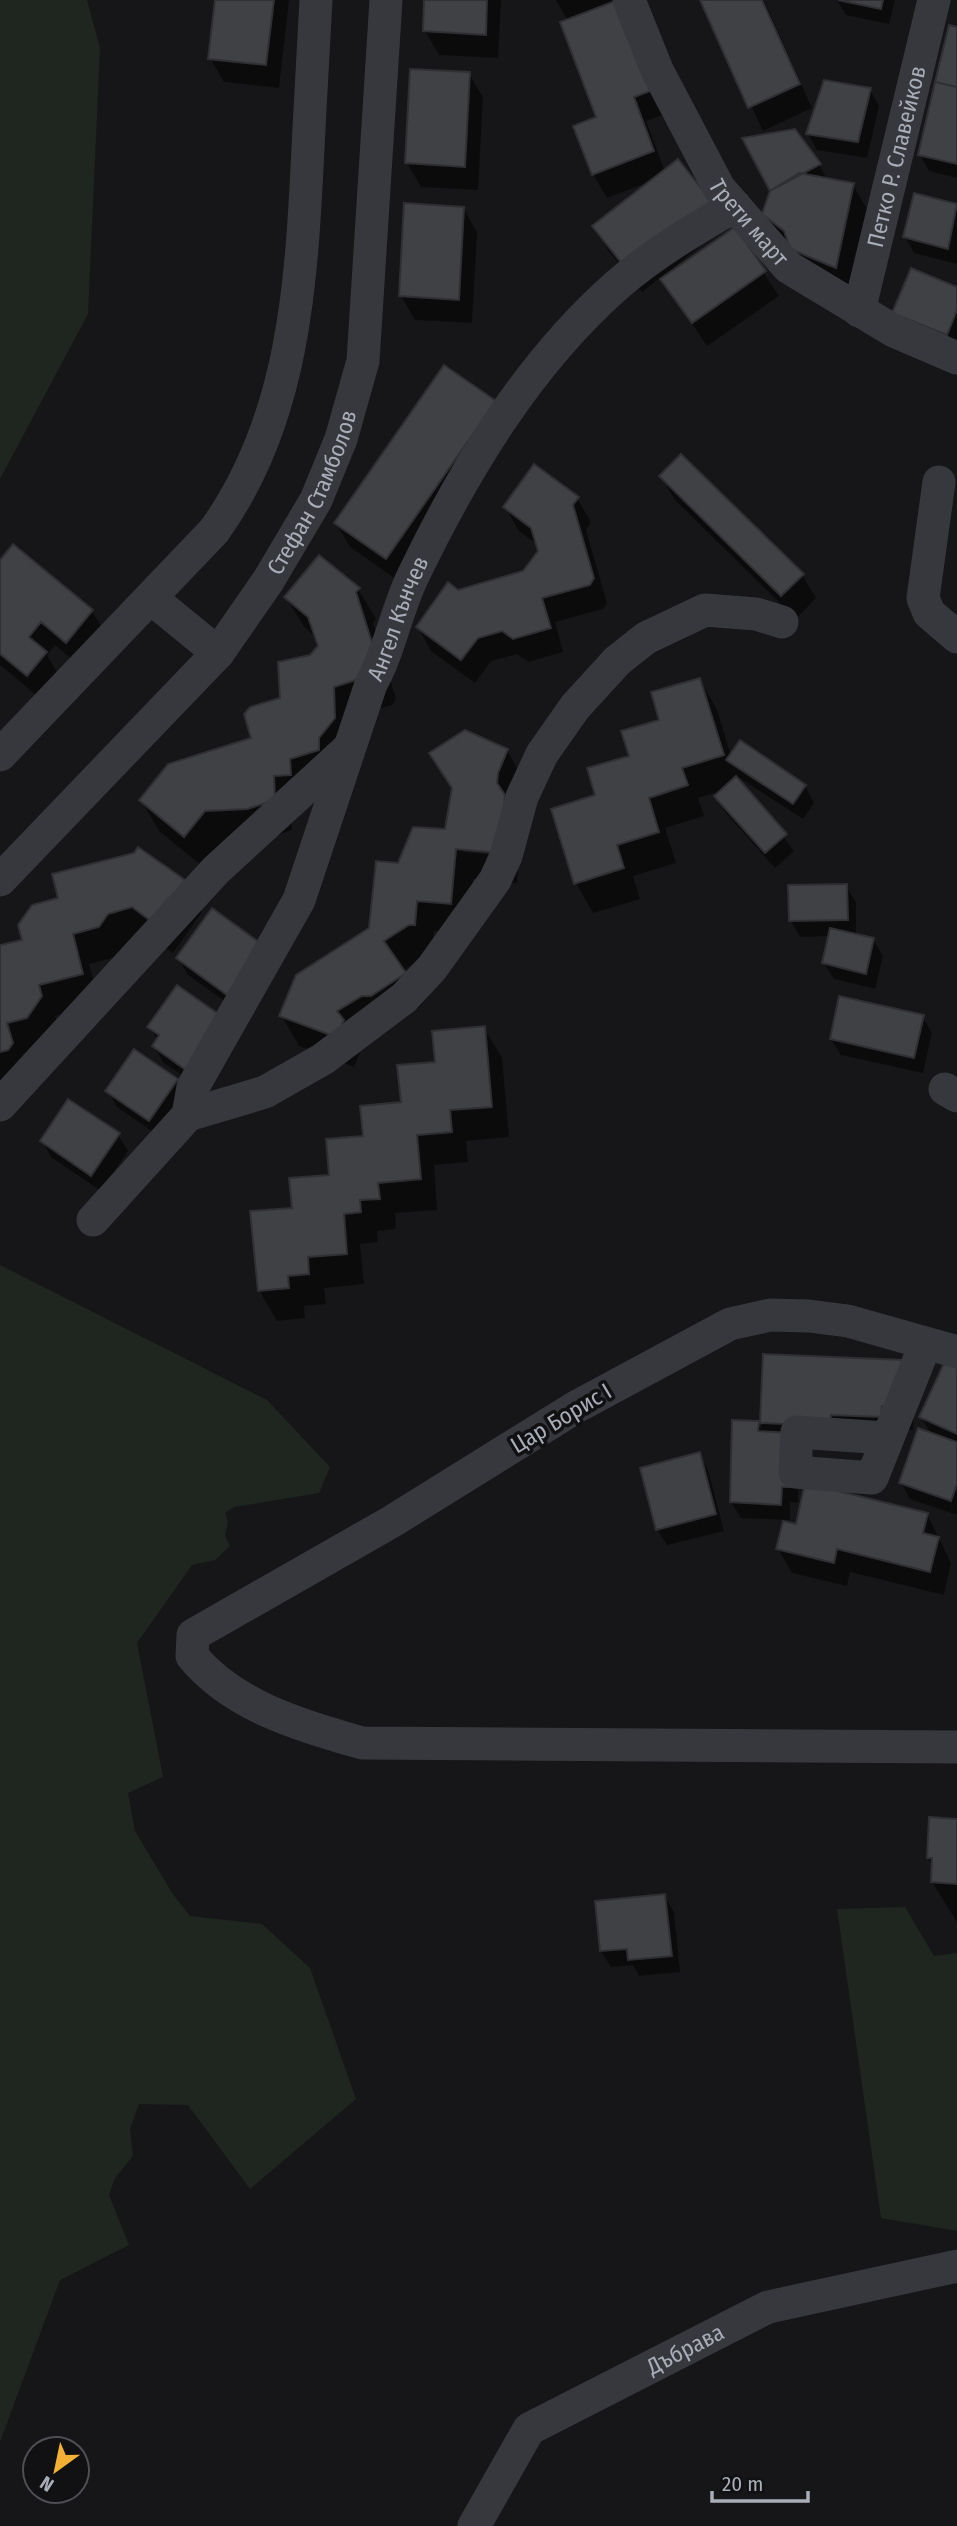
<svg xmlns="http://www.w3.org/2000/svg" width="957" height="2526" viewBox="0 0 957 2526" font-family="'Fira Sans Condensed',sans-serif">
<style>
.green{fill:#1e261f}
.shadow{fill:#0007;fill-rule:evenodd}
.building{fill:#404145;stroke:#303034;stroke-width:2}
.lines{fill:none;stroke-linecap:round;stroke-linejoin:round}
.minor{stroke:#37383d;stroke-width:33}
.labels{text-anchor:middle;dominant-baseline:central;stroke-width:7;stroke-linejoin:round;paint-order:stroke}
.street-label{font-size:23px;fill:#a8adb8;stroke:#111113}
</style>
<rect width="100%" height="100%" fill="#161618"/>
<path class="green" d="M0,0H87L100,48L88,314L0,479Z
M0,1265L267,1400L330,1467L319,1493L234,1507L225,1513L228,1522L225,1536L230,1546L215,1560L192,1565L137,1643L163,1777L128,1793L135,1831L172,1893L190,1916L262,1924L310,1968L356,2099L250,2189L188,2105L139,2104L130,2129L133,2156L115,2178L109,2195L129,2245L60,2280L0,2442Z
M905,1907L934,1956L957,1953V2231L881,2218L837,1909Z"/>
<path class="shadow" d="M217,0H289L279,88L224,82L210,58Z
M426,0H501L498,58L439,55L425,31Z
M556,0H626L673,111L646,121L665,171L724,227L663,276L664,278L735,230L779,296L707,346L661,277L642,292L608,250L595,227L651,181L607,198L593,174L599,118L568,21Z
M702,0H764L812,108L763,131Z
M837,0H895L889,24L846,15Z
M957,29V178L929,171L920,155Z
M469,74L483,97L478,190L421,187L407,163Z
M870,90L879,106L867,158L817,150L808,134Z
M745,140L819,165L827,179L853,185L867,209L849,291L805,273L764,214L772,191Z
M915,195L957,206V264L914,253L905,237Z
M463,208L477,232L472,323L415,320L401,296Z
M957,289V348L903,329Z
M495,402L400,582L350,547L336,523Z
M661,476L802,575L816,598L796,619L675,500Z
M577,498L591,522L586,530L607,603L603,609L555,622L563,652L528,662L517,654L491,661L475,683L431,651L418,627L458,592L524,572L540,551L538,545L519,531L505,507Z
M0,562L92,611L106,634L80,666L55,645L47,655L59,676L41,699L0,665Z
M358,589L376,619L373,623L396,699L392,705L350,718L290,806L292,830L265,839L223,841L202,866L159,831L141,800L253,739L320,647L317,638L304,627L286,597Z
M700,680L717,710L731,756L740,742L805,786L814,803L803,819L738,777L794,851L775,868L725,812L716,796L722,791L698,798L704,816L665,828L676,863L633,876L640,899L593,913L576,883L598,797Z
M507,750L524,781L517,883L473,879L468,934L434,931L432,955H427L402,971L422,1005L389,1026L354,1042L360,1052L354,1067L299,1046L281,1015L370,929L399,865L446,831L453,791L432,754ZM463,848L509,852L508,856L463,852Z
M184,881L202,912L173,953L150,937L126,944L116,957L89,964L100,1004L55,1016L59,1028L45,1048L23,1053L29,1075L0,1087V947Z
M846,886L856,902V936L873,940L883,956L875,989L834,979L824,963L830,936L800,937L791,921Z
M178,958L271,962L237,1010L188,975Z
M177,987L203,1090L163,1062L154,1046L158,1041L150,1027Z
M922,1016L932,1033L923,1073L841,1055L831,1039Z
M484,1028L502,1058L509,1137L466,1141L468,1162L434,1165L437,1210L395,1213L396,1229L377,1231L378,1242L360,1244L364,1284L324,1288L326,1304L304,1306L305,1318L277,1321L259,1290L294,1209L402,1104L437,1063Z
M177,1080L186,1096L159,1136L117,1107L108,1091Z
M118,1135L128,1151L101,1191L51,1157L42,1141Z
M764,1356L915,1386L913,1430L894,1429L798,1447V1503L790,1502V1520L741,1518L731,1502L758,1423L761,1429Z
M957,1366V1515L910,1499L901,1483L932,1435L921,1417Z
M699,1454L708,1470L724,1531L667,1545L657,1529Z
M927,1514L951,1563L944,1595L850,1572L847,1586L792,1573L778,1549L797,1526Z
M957,1820V1922L932,1882L933,1866L928,1857Z
M664,1896L674,1912L680,1972L639,1976L633,1965L611,1967L601,1951Z"/>
<path class="building" d="M215,0H274L266,65L208,59Z
M424,0H487L486,35L423,31Z
M618,0L661,87L634,97L654,151L592,175L573,126L596,117L560,22Z
M700,0H762L800,84L748,108Z
M838,0H883L881,9Z
M949,25L957,27V87L935,82Z
M410,69L470,72L465,167L405,163Z
M824,80L871,88L858,142L806,134Z
M935,82L957,87V164L918,155Z
M795,129L821,164L770,191L742,138Z
M678,159L712,202L627,270L592,226Z
M799,173L854,183L836,268L790,249L784,231L762,214L770,191Z
M914,193L957,204L948,249L903,237Z
M404,203L464,207L459,300L399,296Z
M735,227L766,271L692,323L660,279Z
M911,268L957,287V310L947,335L892,313Z
M444,365L496,401L386,559L334,523Z
M681,454L804,574L781,596L659,476Z
M534,464L579,497L573,505L594,578L590,585L542,598L551,628L513,639L502,631L478,638L461,660L416,627L448,582L458,590L523,571L538,551L531,528L503,507Z
M13,544L93,610L66,643L41,622L29,637L47,652L27,676L0,654V560Z
M319,555L360,588L356,592L380,668L375,674L334,687L335,718L319,738V750L290,759L291,775L274,776L275,800L247,809L205,811L184,837L139,800L168,764L251,738L244,714L250,707L280,698L278,662L310,655L318,646L308,617L284,597Z
M700,678L724,755L682,768L688,785L649,798L659,832L617,845L624,868L574,884L551,809L595,795L587,768L629,756L621,731L659,720L651,692Z
M465,730L508,749L498,773L497,783L505,795L500,853L456,849L451,904L417,901L415,925H409L384,941L406,973L371,996H362L337,1011L344,1020L336,1037L279,1016L296,975L369,928L376,861L398,863L413,827L445,829L452,788L429,753Z
M740,740L806,785L793,804L726,760Z
M736,776L787,834L765,853L714,796Z
M138,847L185,880L155,924L132,907L108,914L99,927L73,934L83,974L39,985L42,996L27,1018L7,1023L13,1043L8,1050L0,1052V945L22,940L18,925L32,905L58,898L52,874L134,853Z
M847,884L848,920L789,921L788,885Z
M212,908L263,945L227,995L176,958Z
M830,928L874,938L866,974L822,963Z
M177,985L230,1022L193,1075L152,1046L159,1035L147,1027Z
M839,996L924,1015L914,1058L830,1039Z
M485,1026L492,1107L450,1110L452,1132L417,1135L421,1179L378,1183L380,1199L360,1200L361,1212L344,1214L347,1254L308,1257L309,1274L288,1276L289,1288L258,1291L250,1211L292,1208L289,1178L329,1175L326,1139L363,1136L360,1106L401,1102L397,1065L435,1062L432,1031Z
M134,1049L178,1079L149,1121L105,1091Z
M68,1099L120,1133L91,1176L40,1141Z
M763,1354L902,1360L900,1407L882,1406L881,1417L831,1415L830,1426L760,1423Z
M946,1359L957,1364V1434L919,1417Z
M732,1420L759,1421L758,1431L792,1433L789,1487H782L781,1505L730,1502Z
M918,1428L957,1442V1484L951,1501L899,1483Z
M700,1452L716,1514L656,1530L640,1468Z
M805,1483L928,1513L923,1533L939,1537L930,1572L837,1549L834,1563L776,1549L783,1521L796,1524Z
M929,1817L957,1819V1884L931,1882L932,1858H927Z
M665,1894L672,1956L628,1960L627,1949L600,1951L595,1901Z"/>
<g class="lines">
<g class="minor">
<path id="s1" d="M629,0L657,70L719,188L788,267L894,331L957,358"/>
<path id="s2" d="M859,311L934,0"/>
<path d="M939,482L923,598L929,613L957,637"/>
<path d="M152,599L218,653"/>
<path d="M0,755L214,531C299,413 302,267 309,128C311,85 314,43 316,0"/>
<path id="s3" d="M0,880L218,653L268,581L316,500L341,439L363,361L386,0"/>
<path d="M945,1089L957,1096"/>
<path d="M0,1105L216,870L347,750"/>
<path id="s4" d="M188,1115L193,1087L299,900L371,684C390,650 396,611 413,576C464,470 527,365 616,286C651,255 694,229 735,206"/>
<path d="M93,1220L188,1115L265,1092L323,1059L404,998L432,968L495,880L506,856L522,797L542,754L575,707L617,661L646,638L705,610L756,614L782,622"/>
<path d="M957,1352L848,1321L809,1316L770,1315L730,1324L576,1407L391,1522L193,1635L192,1656C234,1707 301,1725 362,1743L957,1747"/>
<path d="M886,1438L797,1432L795,1472L872,1478L925,1345"/>
<path id="s5" d="M474,2526L529,2429L768,2307L957,2266"/>
</g>
</g>
<g class="labels">
<g class="street-label">
<text stroke="none"><textPath href="#s2" startOffset="159">Петко Р. Славейков</textPath></text>
<text stroke="none"><textPath href="#s1" startOffset="254">Трети март</textPath></text>
<text stroke="none"><textPath href="#s3" startOffset="502">Стефан Стамболов</textPath></text>
<text stroke="none"><textPath href="#s4" startOffset="542">Ангел Кънчев</textPath></text>
<text transform="translate(561 1418) rotate(-31)">Цар Борис I</text>
<text stroke="none"><textPath href="#s5" startOffset="287">Дъбрава</textPath></text>
</g>
</g>
<g transform="translate(56 2470) rotate(213)"><circle r="33" fill="#111113" stroke="#4d4f55" stroke-width="2"/>
<path d="M0-5L12 26L0 18L-12 26Z" fill="#f2b134"/>
<text y="-10" font-size="19" font-weight="bold" text-anchor="middle" fill="#a8adb8">N</text>
</g>
<path d="M712 2491v10h96v-10" fill="none" stroke="#a8adb8" stroke-width="3.5"/>
<text x="722" y="2491" font-size="21" fill="#a8adb8" stroke="#111113" stroke-width="5" paint-order="stroke">20 m</text>
</svg>
